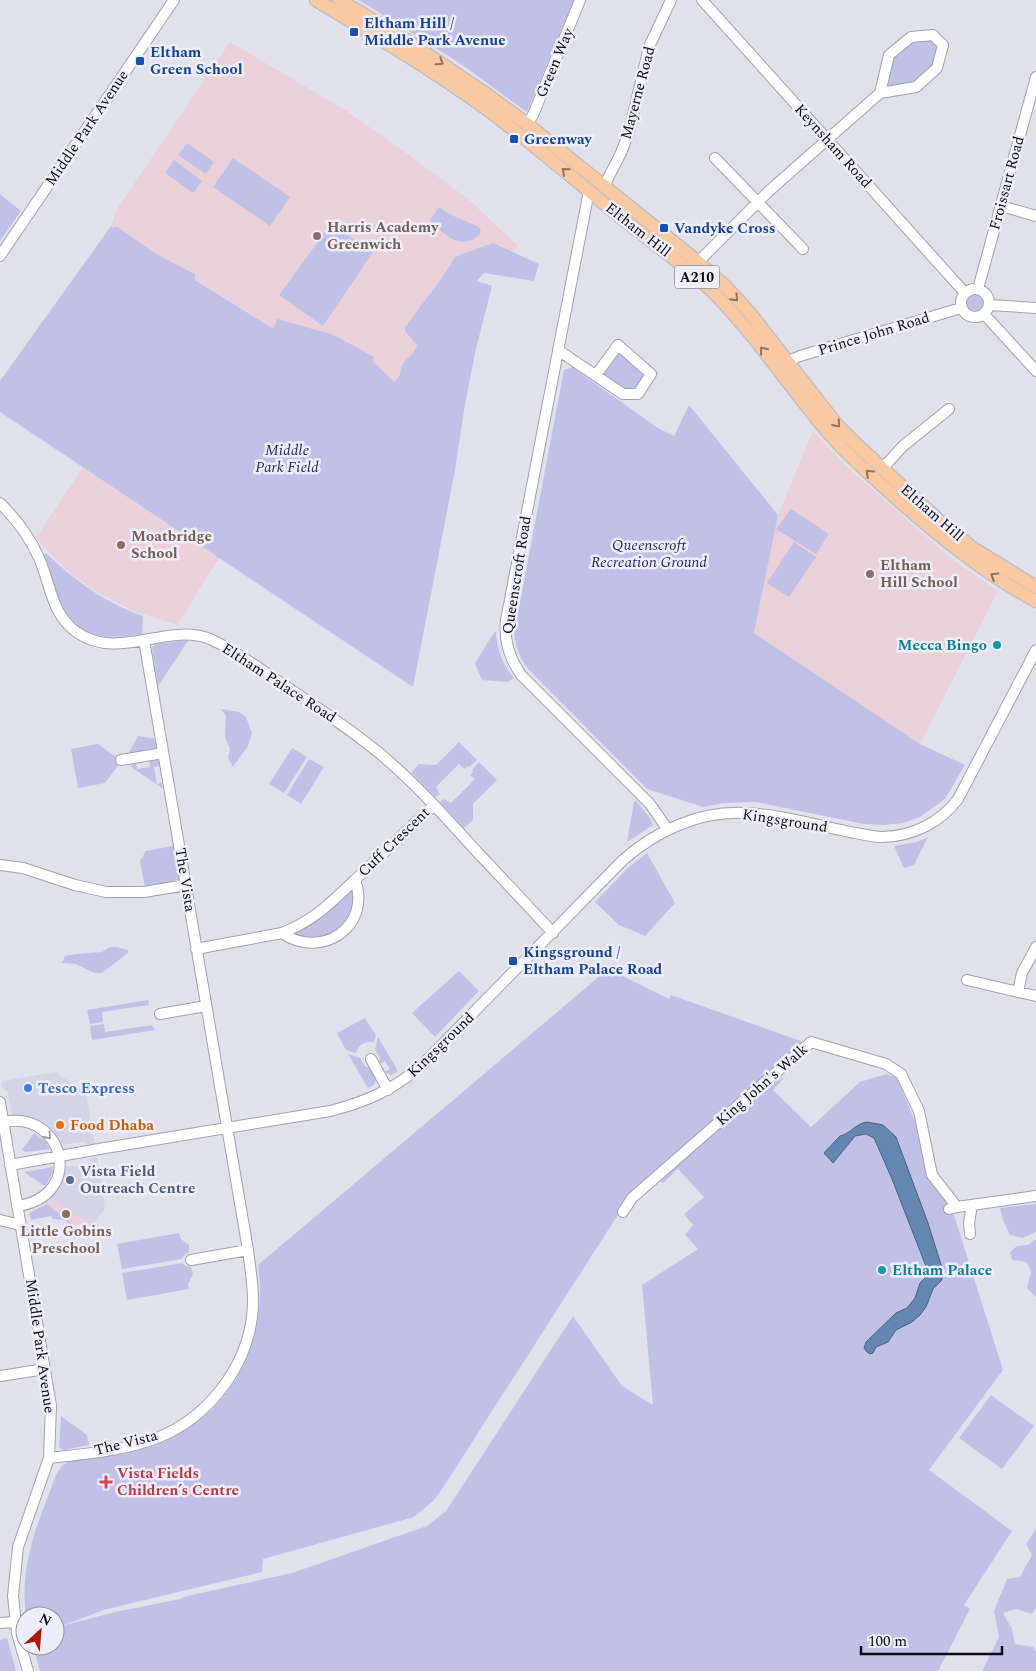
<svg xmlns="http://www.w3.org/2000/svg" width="1036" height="1671" viewBox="0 0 1036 1671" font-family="Spectral,serif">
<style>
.built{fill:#d4d4e7}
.education{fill:#e9d0d9}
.green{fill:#c1c1e8}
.water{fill:#6487b1;stroke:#4a6281}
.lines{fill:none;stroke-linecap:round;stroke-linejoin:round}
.minor-casing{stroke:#a2a2ad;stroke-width:12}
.major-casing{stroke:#c0c0c1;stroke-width:15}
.minor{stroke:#fff;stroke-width:10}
.major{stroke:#f9c9a3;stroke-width:12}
.oneway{stroke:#8e7461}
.oneway2{stroke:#9e9e9f}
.transit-dot{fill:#1a4fb4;stroke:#eeeefa;stroke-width:2}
.education-dot{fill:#8d6e63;stroke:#eeeefa;stroke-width:2}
.culture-dot{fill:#0f9aa8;stroke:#eeeefa;stroke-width:2}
.shop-dot{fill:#3f7fe0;stroke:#eeeefa;stroke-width:2}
.food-dot{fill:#e8710a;stroke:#eeeefa;stroke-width:2}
.service-dot{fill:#5c6f8a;stroke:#eeeefa;stroke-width:2}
.health-dot{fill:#e0444e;stroke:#eeeefa;stroke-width:2}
.labels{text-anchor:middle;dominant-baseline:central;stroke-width:5;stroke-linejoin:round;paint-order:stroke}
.shield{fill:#eeeefa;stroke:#505056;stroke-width:1}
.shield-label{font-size:14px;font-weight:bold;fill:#0c0c10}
.transit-label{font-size:15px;font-weight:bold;fill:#164399;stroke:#eeeefa;text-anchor:start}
.street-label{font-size:15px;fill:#0c0c10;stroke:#eeeefa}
.education-label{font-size:15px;font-weight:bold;fill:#785e54;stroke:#eeeefa;text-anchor:start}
.park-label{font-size:15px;font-style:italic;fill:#2e2563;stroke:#eeeefa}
.culture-label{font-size:15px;font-weight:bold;fill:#0d838f;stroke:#eeeefa;text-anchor:end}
.shop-label{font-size:15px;font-weight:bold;fill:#366cbe;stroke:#eeeefa;text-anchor:start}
.food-label{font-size:15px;font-weight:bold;fill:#c56008;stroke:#eeeefa;text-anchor:start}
.service-label{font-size:15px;font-weight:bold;fill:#4e5e75;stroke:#eeeefa;text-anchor:start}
.health-label{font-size:15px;font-weight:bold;fill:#be3a42;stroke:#eeeefa;text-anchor:start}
</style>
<rect width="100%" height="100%" fill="#e1e1ec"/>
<path class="built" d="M55,1072L86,1093L95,1145L91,1146L84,1142L59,1145L12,1115L8,1092L2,1087V1081Z
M93,1157H97L98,1162L105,1209L89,1229L80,1225H74L43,1201L65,1167L87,1164Z"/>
<path class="education" d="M230,42L345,110L394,144L467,198L518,246L480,277L469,297L432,419L333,346L269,326L111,226L117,209Z
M813,431L844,464L949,557L998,591L920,744L754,633L778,515Z
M83,467L219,558L177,625L131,610L96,591L76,578L57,561L36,538Z
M53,1199L75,1215L92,1224L89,1229L80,1225H73L47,1204Z"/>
<path class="green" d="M359,0H574L527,112L461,64Z
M931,40L938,47L934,65L915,84L890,87L887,86L893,58L912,41Z
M187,143L214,162L206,174L178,155Z
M233,158L290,197L270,226L213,187Z
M174,160L202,181L193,193L165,173Z
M0,194L21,211L0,241Z
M439,207L449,214L479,227L481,232C464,254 444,235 430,220Z
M331,224L373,252L323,326L279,295Z
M111,226L114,228L116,226L156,254L195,274V280L269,326L274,328L277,319L334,335L374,357L373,362L394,382C401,377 400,371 403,364C407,357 416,353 417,345L405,331V327L444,275L455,257L493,243L539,264L534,281L484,273L477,281L492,286L475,353L465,404L455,470L413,687L0,412V381Z
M964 303a10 10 0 1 1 20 0a10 10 0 1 1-20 0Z
M616,354H624L644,372L645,378L636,390H622L604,377V371Z
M572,367L658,428L674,436L689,405L778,515L754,633L920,744L965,765L945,799L920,817L903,823L884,825L864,824L756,802L723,803L703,807L647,789L528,669C519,657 516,647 514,634L564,370Z
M791,509L829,534L816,554L776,529Z
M794,542L816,557L789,597L767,583Z
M46,553C74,580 105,603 143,616L142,634C109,640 74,639 60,603C53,587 50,571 44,555Z
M496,631C497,650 502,663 514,678L508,682L482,680L475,664L491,637Z
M187,640L188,641L158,686L152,648L155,644Z
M221,709L239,712L246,717L252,733L248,746L233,767L228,758L230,749L225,737L226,716Z
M138,736L156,739L157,748L128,754Z
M459,742L477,760L469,767L468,766L465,769L459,764L436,787L440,794L435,797L411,773L419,764L436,765Z
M98,744L116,757V763L118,766L105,783L78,788L71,749Z
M292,748L307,757L284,793L269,784Z
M309,759L324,767L301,804L287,795Z
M157,760L159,761L160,766L154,767L157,784L162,783L163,787L162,788L130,766L136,763L137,769L150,767L149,761Z
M479,762L497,780L473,804V820L464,828L440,802L444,799L451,803L475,779L470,775L473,772L472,770Z
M636,801L651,819L653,825L627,842L634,802Z
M928,837L914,865L904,868L894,846L917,842Z
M173,846L179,880L145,887L140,861L146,851Z
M647,853L675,903L645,936L619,925L595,902L628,868Z
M353,888C358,912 340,938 315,939C307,940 298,936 291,935L318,920Z
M110,947H117L127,950L129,952L102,973H94L76,964L62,963L65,956L76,954L102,952Z
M608,969L669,999L671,995L801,1041L800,1046L754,1085L630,1196L442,1489L434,1500L414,1517L263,1559L262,1572L107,1609L61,1626L115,1612L180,1599L187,1596L292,1573L427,1526L446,1511L573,1316L622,1386L653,1405L642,1285L698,1249L685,1235L693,1225L684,1214L704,1197L678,1169L663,1183L659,1180L778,1073L783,1079L773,1090L811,1127L860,1082L886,1074L897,1078L955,1218L1003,1370L929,1470L1012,1531L964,1605L970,1609L938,1671H40L33,1646H55V1616H26C20,1573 33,1533 49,1494C54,1482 56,1467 70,1460C76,1457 86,1457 93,1456C115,1453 139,1451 160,1443C166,1441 171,1438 177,1435C239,1401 268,1334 258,1265Z
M459,971L479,991L435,1037L412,1013Z
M148,1000L149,1005L102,1012L103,1022L90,1024L87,1010Z
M365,1018L376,1035L374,1042C365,1041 359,1044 356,1053L346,1050L337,1033Z
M104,1024L105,1032L152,1025L155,1030L92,1040L90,1026Z
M378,1037L398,1071L391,1075L384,1072L390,1069L385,1061L379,1064L380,1057L375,1050Z
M348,1054L360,1058L365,1066L370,1068L376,1078L374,1085L368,1088Z
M34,1133L45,1141L50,1149L26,1152L22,1150Z
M53,1167L52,1174L46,1185H43L24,1172Z
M47,1204L73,1225V1226H70L66,1220L53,1219L51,1216L31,1220L29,1213Z
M1036,1204V1232L1023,1238L1010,1235L1003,1220L1000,1208Z
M179,1233L181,1239L189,1245V1252L185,1254L182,1259L122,1269L117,1244Z
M1034,1240H1036V1297L1027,1288L1031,1272L1027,1262L1012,1260L1010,1252L1017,1246L1028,1245Z
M183,1263L185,1266L191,1267L193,1274L188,1284L189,1289L127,1300L122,1273Z
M991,1395L1034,1426L1002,1469L959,1438Z
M61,1416L87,1435L89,1445L64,1450L59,1448Z
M1036,1529V1608L1032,1614L1016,1609L1003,1613L1012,1629L1015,1644L1033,1647L1036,1652V1671H982L999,1637L994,1611L1007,1579L1020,1577L1032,1555L1026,1544Z
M7,1638L16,1671H0V1640Z"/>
<path class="water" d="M867,1122L883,1125L896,1137L928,1223L944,1274L941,1281L933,1289L926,1307L920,1315L912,1322L896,1330L888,1342L876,1347L873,1353L870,1354L867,1352L864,1348L866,1342L896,1313L907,1308L915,1298L920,1283L929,1274L892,1179L874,1138L866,1134L855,1136L833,1163L824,1153L840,1136C850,1134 855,1124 867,1122Z"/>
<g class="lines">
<g class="minor-casing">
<path id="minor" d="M702,0L965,293
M527,124L533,115L580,0
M715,158L803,249
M604,186L621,153L629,132L649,47L671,0
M589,191L506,620C504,641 509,657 521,675L650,804L668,830
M1001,206L1036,216
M0,256L174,0
M698,262L769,191L880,93L889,55L911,37L933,35L943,45L937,68L916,87L880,93
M961 303a14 14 0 1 1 28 0a14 14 0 1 1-28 0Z
M978,289L1036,77
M989,305L1036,308
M984,314L1036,371
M558,350L623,394H638L651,374L618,345L596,375
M788,361L800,356L961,308
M882,469L903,446L949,409
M0,503C16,519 30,537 39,558C51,585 51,615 78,633C119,661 168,622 210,639C233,649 263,671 284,685C319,709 354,731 385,758C419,787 448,820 478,853C503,879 528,906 553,933
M121,760L163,753
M0,865L23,868L75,885L106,892H144L186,885
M282,933C321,960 372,927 355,880L434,805
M196,949L282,933C315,920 330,903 355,880
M967,980L1036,996
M1018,992L1022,973L1036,947
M160,1014L206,1006
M371,1059L388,1090
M0,1102L51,1406L49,1458L18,1547L13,1596L17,1633L28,1671
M4,1122C65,1110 85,1197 17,1206
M10,1165L99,1149L330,1111C366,1102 393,1090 422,1065L623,860C656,831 699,811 744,813C778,814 812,824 845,831C857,833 871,837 883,837C913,836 940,823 958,799L1036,650
M949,1209L957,1207L1036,1196
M623,1212L632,1198L811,1042L886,1064L901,1074L919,1111L932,1175L957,1207
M0,1220L20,1225
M970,1234L969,1223L972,1205
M191,1260L248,1250
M0,1376L45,1369
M49,1458C84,1454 123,1451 157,1438C212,1416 253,1360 253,1300C253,1283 250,1267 248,1250L144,640
M0,1623L15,1622"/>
</g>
<g class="major-casing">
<path id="major" d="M316,0C373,34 430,68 484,107C530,141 573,178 617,214C650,241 686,265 716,295C757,337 789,386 827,431C847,455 872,476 895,497C939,536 984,573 1036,601
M339,0L403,38L489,96L527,124L698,262L726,287L749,312L837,425L856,444L946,527L974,549L1036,587"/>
</g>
<use href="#minor" class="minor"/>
<use href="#major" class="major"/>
</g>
<defs><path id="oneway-chevron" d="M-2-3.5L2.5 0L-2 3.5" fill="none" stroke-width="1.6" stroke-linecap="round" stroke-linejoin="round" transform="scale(1.25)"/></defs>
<g class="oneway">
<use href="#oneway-chevron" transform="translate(440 62) rotate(33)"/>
<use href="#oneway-chevron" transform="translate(565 171) rotate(-140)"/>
<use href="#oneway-chevron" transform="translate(735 298) rotate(47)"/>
<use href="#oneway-chevron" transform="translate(763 350) rotate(-128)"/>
<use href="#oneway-chevron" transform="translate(837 424) rotate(49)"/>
<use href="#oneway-chevron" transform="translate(869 473) rotate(-136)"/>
<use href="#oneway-chevron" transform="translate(994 576) rotate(-148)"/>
</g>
<use class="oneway2" href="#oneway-chevron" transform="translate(48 1136) rotate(48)"/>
<g class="transit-dot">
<rect x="349" y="27" width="10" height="10" rx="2.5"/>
<rect x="135" y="56" width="10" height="10" rx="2.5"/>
<rect x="509" y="134" width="10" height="10" rx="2.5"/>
<rect x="659" y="223" width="10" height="10" rx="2.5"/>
<rect x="508" y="956" width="10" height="10" rx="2.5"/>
</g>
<g class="education-dot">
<circle cx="317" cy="236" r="5"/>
<circle cx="121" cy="545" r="5"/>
<circle cx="870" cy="574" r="5"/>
<circle cx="66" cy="1214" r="5"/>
</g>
<g class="culture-dot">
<circle cx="997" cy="645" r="5"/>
<circle cx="882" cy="1270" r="5"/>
</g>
<circle class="shop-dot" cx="28" cy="1088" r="5"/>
<circle class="food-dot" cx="60" cy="1125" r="5"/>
<circle class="service-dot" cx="70" cy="1180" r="5"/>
<path class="health-dot" d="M103.5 1474.5h5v5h5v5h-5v5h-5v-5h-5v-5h5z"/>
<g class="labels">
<rect class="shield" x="674.5" y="265.5" width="45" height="23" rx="4"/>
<g class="shield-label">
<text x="697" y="277">A210</text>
</g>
<g class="transit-label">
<text x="364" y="23">Eltham Hill /<tspan x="364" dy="17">Middle Park Avenue</tspan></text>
<text x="150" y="52">Eltham<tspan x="150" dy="17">Green School</tspan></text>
<text x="524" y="139">Greenway</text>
<text x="674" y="228">Vandyke Cross</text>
<text x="523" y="952">Kingsground /<tspan x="523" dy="17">Eltham Palace Road</tspan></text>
</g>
<g class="street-label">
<text transform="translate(555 63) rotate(-67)">Green Way</text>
<text transform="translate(638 93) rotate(-75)">Mayerne Road</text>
<text transform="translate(87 128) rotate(-56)">Middle Park Avenue</text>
<text transform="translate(833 146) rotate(48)">Keynsham Road</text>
<text transform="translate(1007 183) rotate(-75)">Froissart Road</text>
<text transform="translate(638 230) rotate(38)">Eltham Hill</text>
<text transform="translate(874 334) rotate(-17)">Prince John Road</text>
<text transform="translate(932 513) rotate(41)">Eltham Hill</text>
<text transform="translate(517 575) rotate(-81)">Queenscroft Road</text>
<text transform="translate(279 683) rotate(33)">Eltham Palace Road</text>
<text transform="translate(785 821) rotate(9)">Kingsground</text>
<text transform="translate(394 842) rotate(-44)">Cuff Crescent</text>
<text transform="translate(185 880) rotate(81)">The Vista</text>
<text transform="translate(441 1045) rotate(-44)">Kingsground</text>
<text transform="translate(762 1085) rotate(-41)">King John's Walk</text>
<text transform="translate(40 1346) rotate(82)">Middle Park Avenue</text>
<text transform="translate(126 1443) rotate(-14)">The Vista</text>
</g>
<g class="education-label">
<text x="327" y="227">Harris Academy<tspan x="327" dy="17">Greenwich</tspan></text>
<text x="131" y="536">Moatbridge<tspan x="131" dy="17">School</tspan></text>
<text x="880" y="565">Eltham<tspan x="880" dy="17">Hill School</tspan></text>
<text x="66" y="1231" text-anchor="middle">Little Gobins<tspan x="66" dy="17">Preschool</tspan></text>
</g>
<g class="park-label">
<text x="287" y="450">Middle<tspan x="287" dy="17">Park Field</tspan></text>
<text x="649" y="545">Queenscroft<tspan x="649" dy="17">Recreation Ground</tspan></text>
</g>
<g class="culture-label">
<text x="987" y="645">Mecca Bingo</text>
<text x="892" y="1270" text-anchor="start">Eltham Palace</text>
</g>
<g class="shop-label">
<text x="38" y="1088">Tesco Express</text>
</g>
<g class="food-label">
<text x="70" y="1125">Food Dhaba</text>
</g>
<g class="service-label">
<text x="80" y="1171">Vista Field<tspan x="80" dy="17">Outreach Centre</tspan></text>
</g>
<g class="health-label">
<text x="117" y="1473">Vista Fields<tspan x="117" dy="17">Children’s Centre</tspan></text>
</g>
</g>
<g transform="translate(40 1631) rotate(26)"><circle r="24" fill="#eeeefa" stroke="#94949c"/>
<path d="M0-4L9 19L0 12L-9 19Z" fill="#aa1a03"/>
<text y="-8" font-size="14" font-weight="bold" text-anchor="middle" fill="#0c0c10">N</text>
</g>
<path d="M861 1646v8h141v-8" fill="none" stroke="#0c0c10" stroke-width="2.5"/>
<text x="868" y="1646" font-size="15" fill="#0c0c10" stroke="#eeeefa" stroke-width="4" paint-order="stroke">100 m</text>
</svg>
